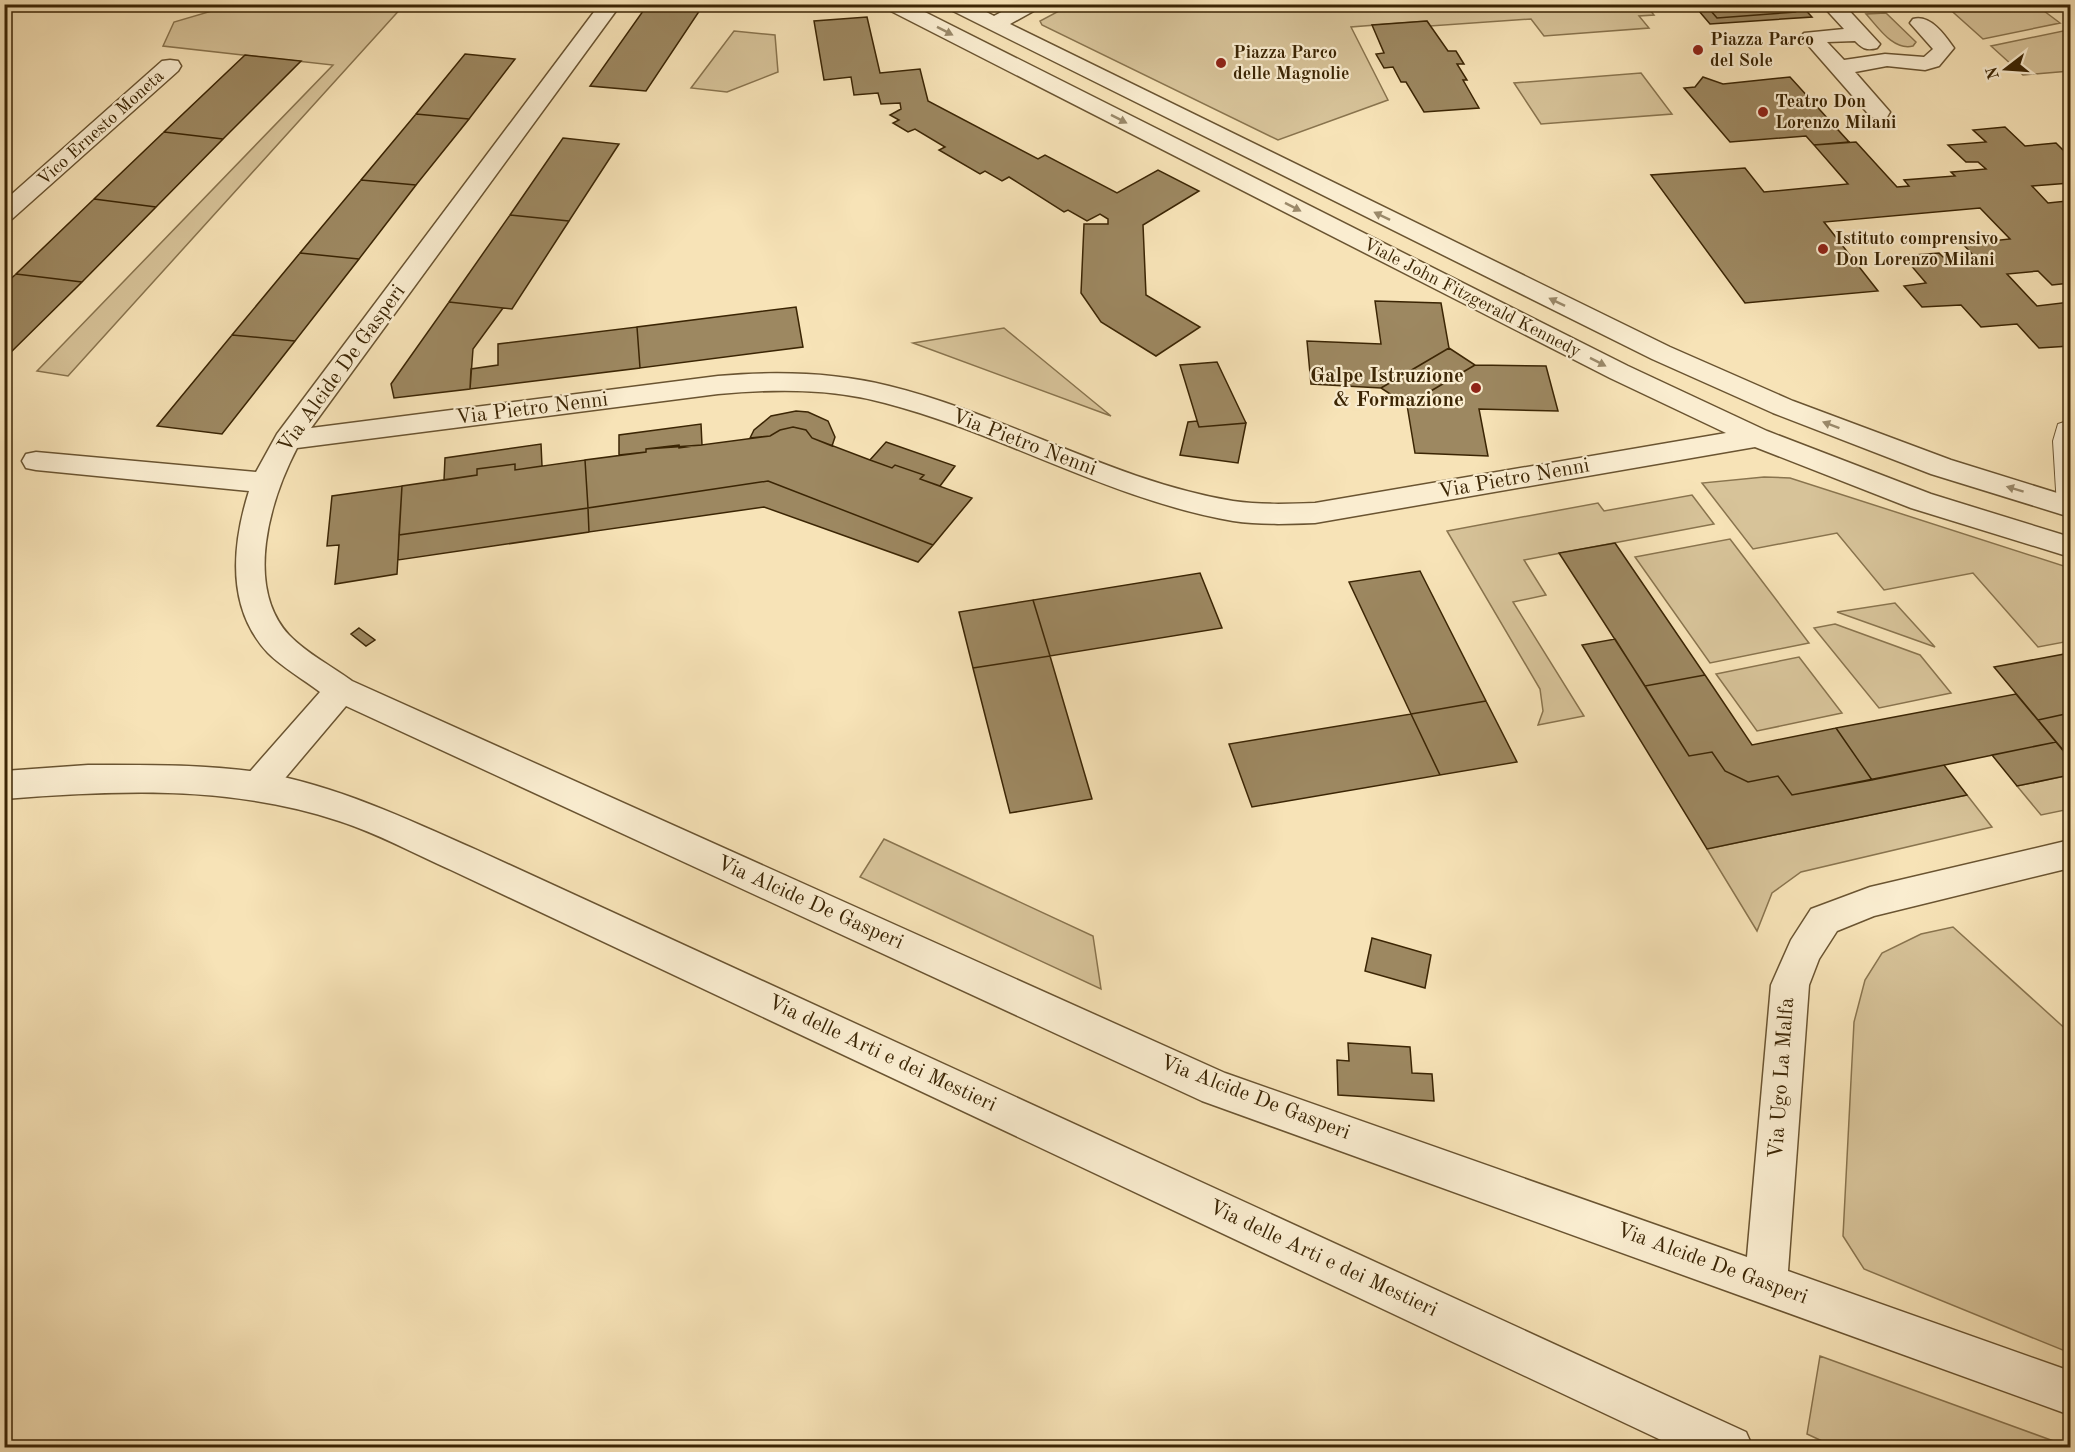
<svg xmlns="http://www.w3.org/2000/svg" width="2075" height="1452" viewBox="0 0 2075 1452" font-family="'Old Standard TT',serif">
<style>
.green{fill:#d7c399;stroke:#89744e;stroke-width:1.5}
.building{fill:#9d8861;stroke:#3b2504;stroke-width:1.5}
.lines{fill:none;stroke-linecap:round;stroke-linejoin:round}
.service-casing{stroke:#6a5431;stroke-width:2}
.minor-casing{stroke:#6a5431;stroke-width:3}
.tertiary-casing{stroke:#6a5431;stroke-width:3}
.service{fill:#faedd0;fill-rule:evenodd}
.minor{fill:#faedd0;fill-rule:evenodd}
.tertiary{fill:#faedd0;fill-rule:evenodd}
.oneway{fill:#9a896a}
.poi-dot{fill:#8f2418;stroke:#faedd0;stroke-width:2}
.labels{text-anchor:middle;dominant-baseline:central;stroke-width:4.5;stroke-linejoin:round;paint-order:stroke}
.far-poi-label{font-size:18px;font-weight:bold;fill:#3b2504;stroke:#faedd0;text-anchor:start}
.far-street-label{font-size:18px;fill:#3b2504;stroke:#faedd0}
.street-label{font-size:21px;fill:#3b2504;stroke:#faedd0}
.poi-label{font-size:21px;font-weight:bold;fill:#3b2504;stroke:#faedd0;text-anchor:end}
</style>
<rect width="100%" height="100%" fill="#f7e3b7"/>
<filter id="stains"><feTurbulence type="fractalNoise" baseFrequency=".00333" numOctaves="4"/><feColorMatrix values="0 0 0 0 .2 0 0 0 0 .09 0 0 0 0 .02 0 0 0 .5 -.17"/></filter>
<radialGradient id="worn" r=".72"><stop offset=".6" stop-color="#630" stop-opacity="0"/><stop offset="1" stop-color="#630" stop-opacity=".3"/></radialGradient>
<path class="green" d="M343,4L404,5L68,376L37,371L333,65L163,46L174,22L232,5L277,11L316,9Z
M1072,4H1645L1654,15L1639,16L1649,28L1544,36L1531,19L1430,26L1427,21L1351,27L1388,100L1278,140L1042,25L1040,21Z
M1945,5H2036L2060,23L1983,39Z
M1886,13L1916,42L1913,46C1893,51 1878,27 1866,14Z
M2068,30L2070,32V71L2023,75L1991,46Z
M734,31L775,35L778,72L727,92L691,88Z
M1641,73L1672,114L1541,124L1514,83Z
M1004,328L1111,416L913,343Z
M1764,477L1790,478L2070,568V641L2038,647L1973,573L1884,590L1837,533L1753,549L1702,483Z
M1692,495L1714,524L1524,560L1546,595L1513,602L1584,716L1538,725L1543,711L1540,689L1447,531L1598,503L1604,511Z
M1730,539L1809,643L1710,663L1635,557Z
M1895,603L1935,647L1837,612Z
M1835,624L1920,655L1951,693L1879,708L1814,628Z
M1799,657L1842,713L1757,731L1716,674Z
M2070,775V809L2041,815L2017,786Z
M1967,795L1992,827L1801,872L1772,893L1757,931L1707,849Z
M884,839L1093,936L1101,989L860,877Z
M1953,927L2070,1033V1353L1864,1269L1843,1236L1854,1022L1865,980L1882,953L1921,934Z
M1820,1356L2070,1447H1835L1807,1434Z"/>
<path class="building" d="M648,4H704L646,91L590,86Z
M1693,4H1705L1717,18L1795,12L1788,4H1800L1812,17L1710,24Z
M1705,4H1788L1795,12L1717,18Z
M867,17L880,73L920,69L928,101L1038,159L1045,155L1117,193L1158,170L1199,191L1143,225L1146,295L1200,327L1156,356L1101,322L1081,293L1084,224H1108V219L1100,214L1087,221L1068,210L1064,212L1009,177L1002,181L985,171L980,174L939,150L945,147L915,129L908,132L893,123L899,120L890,115L901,109L900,103L881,104L878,93L854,95L851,77L824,80L814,21Z
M1427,21L1448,51H1456L1464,64H1457L1467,80H1463L1479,108L1424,112L1406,82H1401L1393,67L1384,68L1376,54L1384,53L1372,25Z
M465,54L515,59L469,119L416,114Z
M245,55L301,61L223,139L164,132Z
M1703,77L1723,84L1790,77L1849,142L1814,145L1806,136L1730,142L1684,88L1695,87Z
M416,114L469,119L416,185L361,180Z
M2005,127L2025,146L2056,143L2070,157V183L2032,186L2048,203L2067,201L2070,204V283L2052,285L2038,271L2007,274L2037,306L2070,302V346L2039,348L2017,324L1981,327L1961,305L1922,307L1904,286L1926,283L1903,256L1939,253L1943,257L1973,255L1963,244L2010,239L1980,208L1824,222L1878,291L1745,303L1651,175L1745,168L1764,192L1848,184L1814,145L1856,142L1897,187L1909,186L1904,180L1955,176L1951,172L1986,169L1978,162H1966L1948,145L1986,142L1973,130Z
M164,132L223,139L156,207L94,199Z
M563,138L619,144L569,221L510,215Z
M361,180L416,185L359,259L300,253Z
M94,199L156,207L82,282L16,274Z
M510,215L569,221L512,309L449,302Z
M300,253L359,259L295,341L232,335Z
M16,274L82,282L4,359V285Z
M1375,301L1441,303L1449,348L1381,388L1311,384L1307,341L1381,344Z
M449,302L503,308L473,349L470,389L394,398L391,384Z
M796,307L803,347L640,368L637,327Z
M637,327L640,368L470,389L471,369L498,365V344Z
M232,335L295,341L222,434L157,426Z
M1449,348L1475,365L1407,405L1381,388Z
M1217,362L1246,423L1199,427L1180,365Z
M1475,365L1546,366L1558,411L1479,409L1488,456L1415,453L1407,405Z
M796,411L808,412L828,421L835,437L832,446L812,438L806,430L793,427L780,430L770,436L750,438L754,430L771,416Z
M1197,421L1199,427L1246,423L1238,463L1180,455L1188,422Z
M701,424L702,445L646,449V452L619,455V435Z
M793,427L806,430L812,438L870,460L892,468L895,465L924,475L920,479L972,498L933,545L768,481L588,508L585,460L646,452V449L679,445V448L770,436L780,430Z
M886,442L955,466L940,486L920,479L924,475L895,465L892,468L870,460Z
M541,444L542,466L515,470V464L477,469V475L444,480L445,458Z
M585,460L588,508L399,535L402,486L477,475V469L515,464V470Z
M768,481L933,545L918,562L764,507L589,532L588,508Z
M402,486L397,574L335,584L339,545L327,546L332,496Z
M588,508L589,532L398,560L399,535Z
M1615,543L1705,675L1645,686L1559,553Z
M1420,571L1486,701L1411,714L1349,582Z
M1200,573L1222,628L1050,656L1033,600Z
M1033,600L1050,656L973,668L959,612Z
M359,628L375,640L366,646L351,634Z
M1615,639L1689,756L1712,752L1725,771L1748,782L1778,776L1792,795L1944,765L1967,795L1707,849L1582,645Z
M2070,653V713L2038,720L1994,667Z
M1050,656L1092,799L1010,813L973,668Z
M1705,675L1752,745L1836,728L1872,780L1792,795L1778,776L1748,782L1725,771L1712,752L1689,756L1645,686Z
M2016,694L2056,742L1872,780L1836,728Z
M1486,701L1517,762L1440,775L1411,714Z
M2070,713V749L2063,750L2038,720Z
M1411,714L1440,775L1252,807L1229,744Z
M2056,742L2070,759V775L2017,786L1992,755Z
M1372,938L1431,955L1425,988L1365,971Z
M1348,1043L1410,1047L1412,1073L1432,1074L1434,1101L1338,1095L1337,1060L1349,1061Z"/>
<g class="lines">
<g class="service-casing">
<path id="service" d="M2070,420V513L2060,511L2057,506L2053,441L2058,424Z"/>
</g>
<g class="minor-casing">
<path id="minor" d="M600,4H621L311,428L718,376C776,371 833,372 889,386C1007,415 1113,481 1233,501C1260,505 1288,504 1315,503L1726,433L1610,378L885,8L882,4H909L1628,366L1767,431L1931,494L2070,537V557L1911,508L1755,447L1315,523C1288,524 1260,525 1233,521C1111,500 1004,434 885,403C831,388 774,389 718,394L297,448C270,500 244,586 289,635C307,654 332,666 352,681L1225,1073L1747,1257L1771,985L1791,940L1811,909L1870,887L2070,840V868L1874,916L1837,931L1819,959L1809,985L1788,1271L2070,1371V1415L1202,1101L346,706L270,796L258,800L246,796L241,786L246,776L320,692C303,679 283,668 268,653C226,608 232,545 249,491L36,470L26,468L22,461L26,454L36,452L256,472L277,434Z
M944,4H971L994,16L1016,4H1042L1039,8L1010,24L1670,347L1793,401L1951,460L2070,497V517L1931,474L1773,413L1652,359L987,28L947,8Z
M1821,4H1843L1880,44L1877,48C1866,51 1862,48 1855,41L1827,42L1844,60L1885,54L1924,57L1933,49L1910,23L1913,19C1930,14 1945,35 1954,48L1939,66L1925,70L1887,66L1855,72L1890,112L1887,117L1879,119L1871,117L1801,37L1804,33L1844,29Z
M2059,4H2070V12L2063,10Z
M170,60L178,61L181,66L178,71L12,219L4,221V201L162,61Z"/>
</g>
<g class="tertiary-casing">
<path id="tertiary" d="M88,765C144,765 201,764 257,772C334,784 406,819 477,850L1746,1432L1753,1448H1678L451,870C415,854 377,833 339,821C230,785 117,790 4,799V771Z"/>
</g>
<use href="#service" class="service"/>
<use href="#minor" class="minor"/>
<use href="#tertiary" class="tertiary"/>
</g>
<defs><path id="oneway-solid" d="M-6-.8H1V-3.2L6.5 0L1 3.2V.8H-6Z" transform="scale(1.5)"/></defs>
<g class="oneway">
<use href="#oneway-solid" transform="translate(945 31) rotate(27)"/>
<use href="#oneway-solid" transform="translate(1119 119) rotate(27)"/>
<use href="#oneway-solid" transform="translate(1293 207) rotate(27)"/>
<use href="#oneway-solid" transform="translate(1382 216) rotate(-154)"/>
<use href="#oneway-solid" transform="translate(1557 302) rotate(-154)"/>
<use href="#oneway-solid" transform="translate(1598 362) rotate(27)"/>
<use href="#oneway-solid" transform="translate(1831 425) rotate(-159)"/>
<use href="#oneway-solid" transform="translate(2015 489) rotate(-163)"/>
</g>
<g class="poi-dot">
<circle cx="1698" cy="50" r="6"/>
<circle cx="1221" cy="63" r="6"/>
<circle cx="1763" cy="112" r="6"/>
<circle cx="1823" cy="249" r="6"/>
<circle cx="1476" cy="388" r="6"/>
</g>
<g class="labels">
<g class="far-poi-label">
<text x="1710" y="40">Piazza Parco<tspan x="1710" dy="21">del Sole</tspan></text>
<text x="1233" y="53">Piazza Parco<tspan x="1233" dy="21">delle Magnolie</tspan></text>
<text x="1775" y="102">Teatro Don<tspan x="1775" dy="21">Lorenzo Milani</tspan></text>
<text x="1835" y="239">Istituto comprensivo<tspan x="1835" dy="21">Don Lorenzo Milani</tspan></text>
</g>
<g class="far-street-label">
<text transform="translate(101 128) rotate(-42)">Vico Ernesto Moneta</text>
<text transform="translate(1472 298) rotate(27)">Viale John Fitzgerald Kennedy</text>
</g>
<g class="street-label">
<text transform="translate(342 369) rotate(-54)">Via Alcide De Gasperi</text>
<text transform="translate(532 409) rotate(-7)">Via Pietro Nenni</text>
<text transform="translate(1024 443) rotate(21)">Via Pietro Nenni</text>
<text transform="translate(1514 479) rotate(-10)">Via Pietro Nenni</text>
<text transform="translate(810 903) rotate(24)">Via Alcide De Gasperi</text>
<text transform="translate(882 1054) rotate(25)">Via delle Arti e dei Mestieri</text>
<text transform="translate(1782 1078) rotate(-86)">Via Ugo La Malfa</text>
<text transform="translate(1255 1098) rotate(21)">Via Alcide De Gasperi</text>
<text transform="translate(1323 1259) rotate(25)">Via delle Arti e dei Mestieri</text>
<text transform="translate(1712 1264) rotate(20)">Via Alcide De Gasperi</text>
</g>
<g class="poi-label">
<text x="1464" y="376">Galpe Istruzione<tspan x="1464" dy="24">&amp; Formazione</tspan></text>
</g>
</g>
<rect width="2075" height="1452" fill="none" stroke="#f7e3b7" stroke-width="24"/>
<rect x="6" y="6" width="2063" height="1440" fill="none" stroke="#3b2504" stroke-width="3"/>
<rect x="12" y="12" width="2051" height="1428" fill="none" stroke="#3b2504" stroke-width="1.5"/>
<g transform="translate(2006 69) rotate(253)" stroke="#faedd0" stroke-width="4.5" paint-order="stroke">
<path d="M0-4.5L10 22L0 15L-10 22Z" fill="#3b2504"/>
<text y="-9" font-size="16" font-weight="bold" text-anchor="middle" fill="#3b2504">N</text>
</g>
<rect width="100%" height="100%" filter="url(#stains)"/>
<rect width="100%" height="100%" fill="url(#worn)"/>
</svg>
